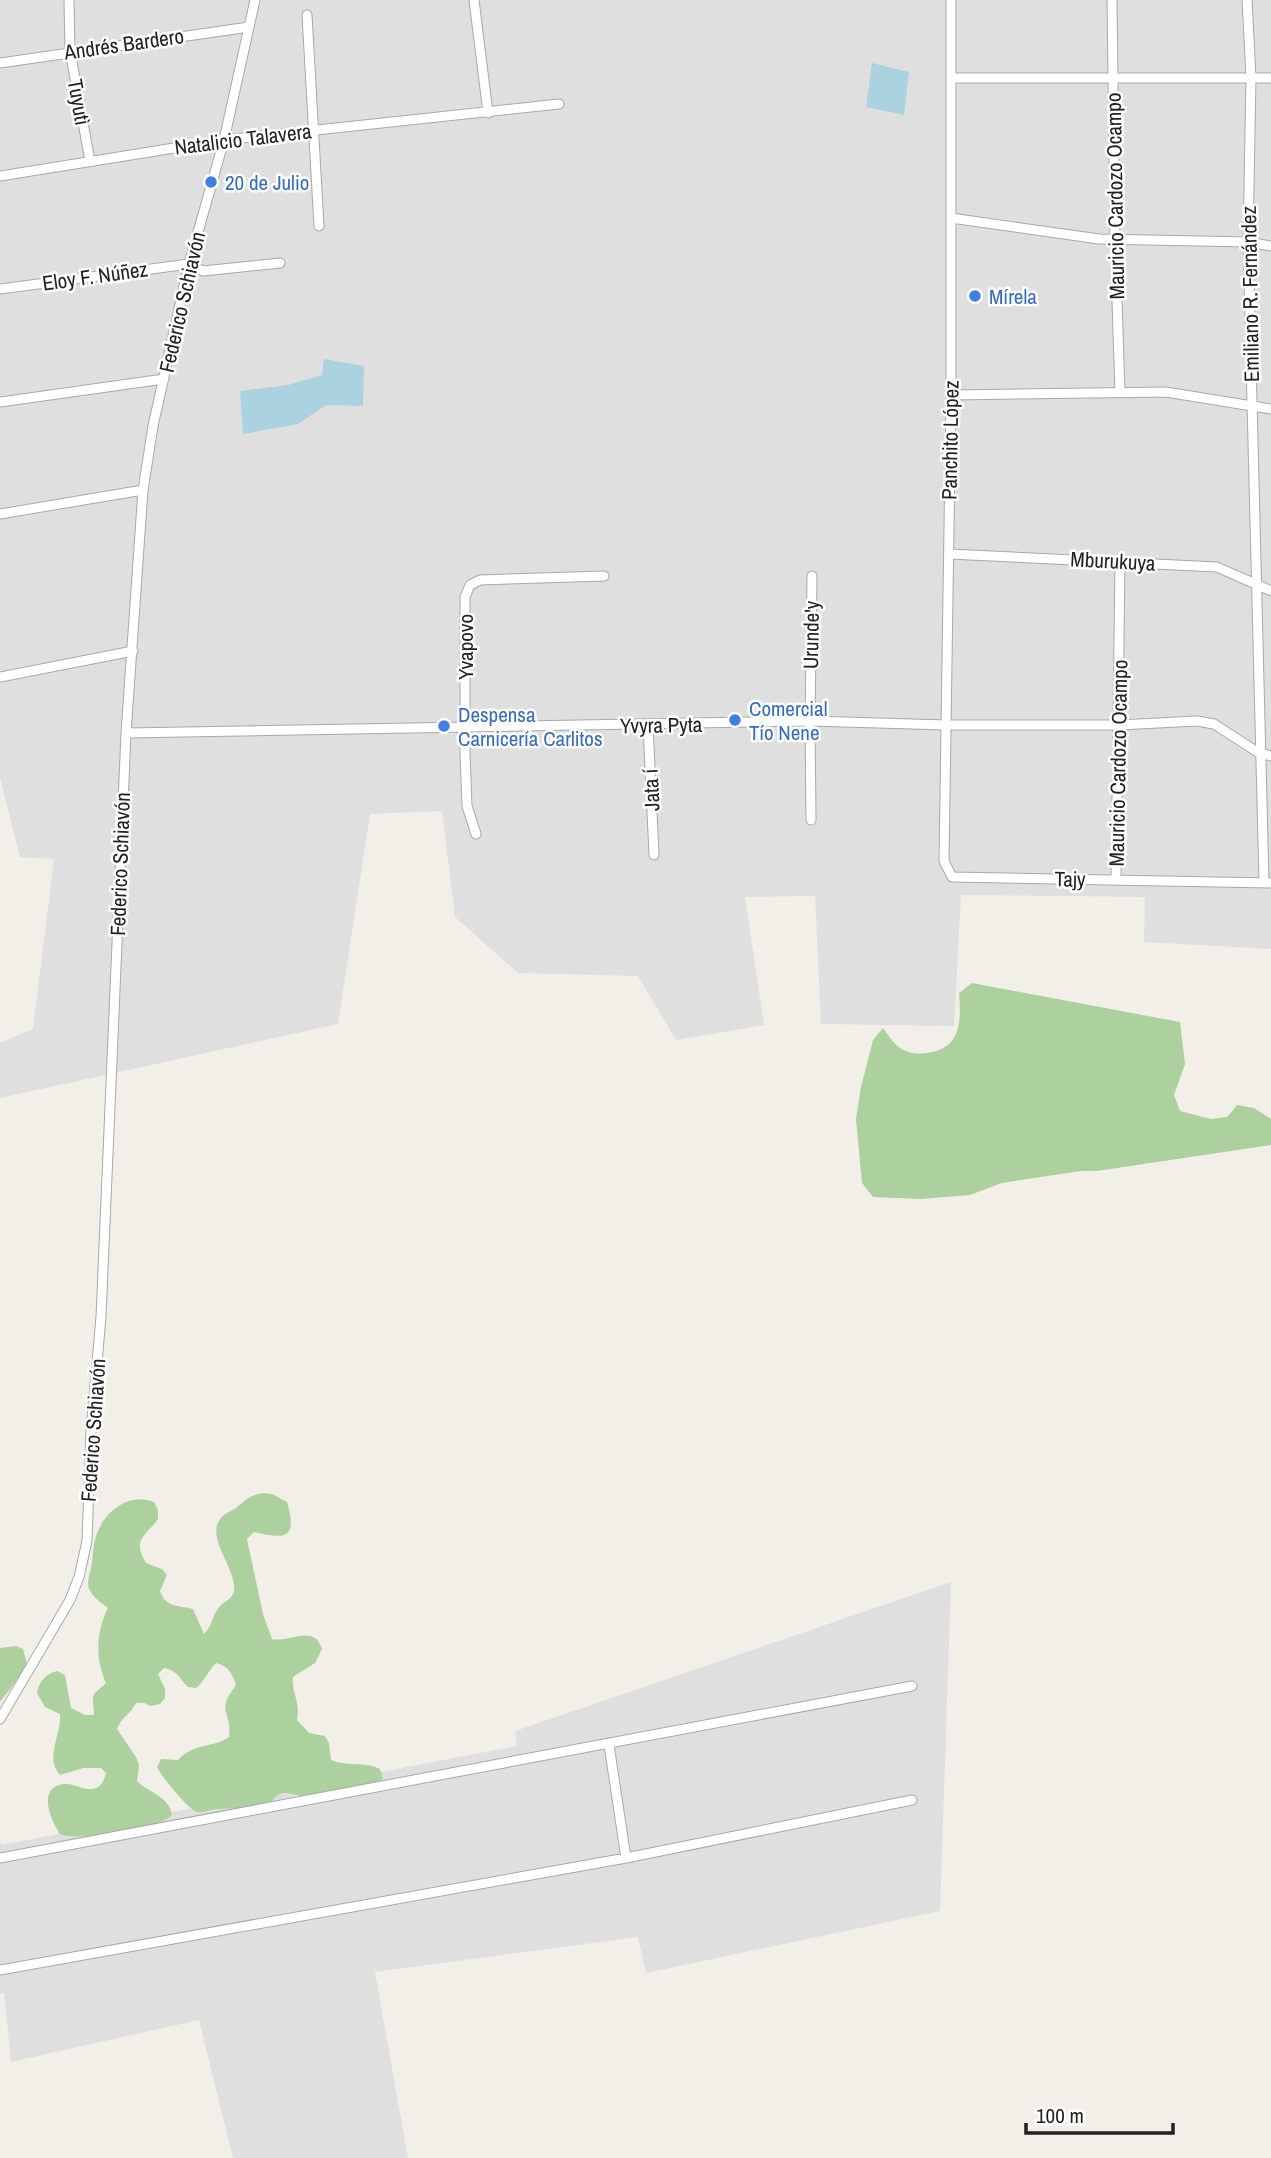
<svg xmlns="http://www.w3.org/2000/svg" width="1271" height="2158" viewBox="0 0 1271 2158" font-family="'Archivo Narrow',sans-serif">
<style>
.residential{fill:#e0dfdf}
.forest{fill:#add19e}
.water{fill:#aad3df}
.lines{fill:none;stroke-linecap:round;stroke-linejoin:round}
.minor-casing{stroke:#a9a9a9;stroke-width:11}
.minor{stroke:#fff;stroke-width:9}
.shop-dot{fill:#3f7fe0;stroke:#fff;stroke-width:2.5}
.labels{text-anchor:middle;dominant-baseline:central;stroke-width:5;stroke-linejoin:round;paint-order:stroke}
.street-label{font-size:21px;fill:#222;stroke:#fff}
.shop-label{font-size:21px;fill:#366cbe;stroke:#fff;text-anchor:start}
</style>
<rect width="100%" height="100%" fill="#f2efe9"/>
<path class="residential" d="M0,0H1271V949L1144,942L1145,897L961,895L954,1026L821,1024L815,896L745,897L764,1025L676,1040L638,976L518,973L455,917L442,811L370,814L338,1024L0,1098V1043L33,1029L54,859L20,857L0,778Z
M951,1582L940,1911L646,1973L638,1937L375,1972L408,2158H233L199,2020L11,2062L4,1993H0V1837L1,1845L517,1746L515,1731Z"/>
<path class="forest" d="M972,983L1180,1022L1185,1064L1174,1095L1180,1111L1211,1119L1227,1117L1237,1105L1254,1108L1271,1119V1145L1097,1171H1081L1002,1183L970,1195L921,1199L873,1197L862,1183L856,1119L861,1087L873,1040L883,1028C889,1036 896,1048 906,1051C920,1057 943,1052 952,1041C962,1028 960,1007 959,993Z
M264,1493L272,1494L287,1502C298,1540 285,1539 254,1532L247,1539L263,1614L272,1639C290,1643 314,1623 322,1649L315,1663L293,1677C291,1692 301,1702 297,1720L309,1733L325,1736L329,1743L331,1760C347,1767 365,1761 380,1769L383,1778C380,1781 379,1785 376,1787C370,1792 324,1801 316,1800C299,1798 277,1782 270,1807C253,1809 236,1807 219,1809C212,1809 204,1813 197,1812C189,1810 161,1776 157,1767L161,1759L178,1760C195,1742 211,1749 229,1737C232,1710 215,1713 236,1685C232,1673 228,1666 216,1663C208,1671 205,1681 196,1688L188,1687C179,1678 178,1671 164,1668L158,1674L165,1689V1698L160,1704L151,1706L144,1703H136C131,1714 121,1717 117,1729L136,1757L139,1765L137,1781C149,1793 169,1796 172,1815C159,1829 77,1842 60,1834C51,1821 36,1787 64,1784C74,1783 83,1790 92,1789C101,1788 104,1781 106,1773L101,1768H83L60,1775C44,1758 62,1734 60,1714L45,1707L37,1693C39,1681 46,1674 57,1671L65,1675L71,1708L85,1715H94C93,1691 89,1699 106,1683C95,1659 96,1631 108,1608C101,1603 93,1597 89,1589C86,1580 91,1572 92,1563C93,1554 93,1545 96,1536C104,1512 128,1492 154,1502L158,1510V1519C145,1537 132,1539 146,1563L162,1569L167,1575L160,1591C166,1608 178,1605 193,1609L204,1634C213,1626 212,1614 220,1606C226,1600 233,1599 234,1590C237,1569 203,1535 222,1517C225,1513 232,1511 236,1508C246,1499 250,1495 264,1493Z
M16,1646L23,1649L27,1664L30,1663L0,1702V1648Z"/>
<path class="water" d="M872,63L909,72L904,115L866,107Z
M324,359L364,366L363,406L326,405L298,424L243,434L240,391L288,385L322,375Z"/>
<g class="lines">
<g class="minor-casing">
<path id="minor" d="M69,0L70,51L90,161
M474,0L488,113
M951,0V395L944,861L952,877L1271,883
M1112,0L1115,240L1120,392
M1247,0L1251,77L1248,242L1264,882
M307,15L319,226
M0,63L249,27
M952,78H1271
M0,176L224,140L559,104
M951,218L1099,239L1248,242L1271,246
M0,289L189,264L203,271L280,263
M951,395L1166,392L1271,409
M0,402L164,379
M0,514L143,490
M949,554L1217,567L1271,591
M0,677L133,651
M648,725L654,855
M126,733L810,721L946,725H1119L1197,721L1214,724L1259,753L1271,756
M811,820L810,721L812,576
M476,834L467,806L465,754V597L470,585L480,580L604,576
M1116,880L1120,561
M0,1719L70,1600L79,1577L87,1541L91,1430L101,1317L126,733L143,490L153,426L189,264L224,140L255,0
M609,1745L626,1858
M0,1858L912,1686
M0,1970L626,1858L912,1800"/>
</g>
<use href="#minor" class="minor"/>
</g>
<g class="shop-dot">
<circle cx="211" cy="182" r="7"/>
<circle cx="975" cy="296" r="7"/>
<circle cx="735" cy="720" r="7"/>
<circle cx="444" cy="726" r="7"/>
</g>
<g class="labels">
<g class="street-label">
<text transform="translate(124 44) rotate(-8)">Andrés Bardero</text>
<text transform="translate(79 102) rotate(80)">Tuyutì</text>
<text transform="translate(243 139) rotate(-7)">Natalicio Talavera</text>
<text transform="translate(1115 196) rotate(-91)">Mauricio Cardozo Ocampo</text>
<text transform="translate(95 276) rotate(-8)">Eloy F. Núñez</text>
<text transform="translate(1250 294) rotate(-91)">Emiliano R. Fernández</text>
<text transform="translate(182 302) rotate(-77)">Federico Schiavón</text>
<text transform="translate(950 440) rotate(-89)">Panchito López</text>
<text transform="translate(1113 561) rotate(3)">Mburukuya</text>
<text transform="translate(811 635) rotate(-89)">Urunde'y</text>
<text transform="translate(465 647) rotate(-90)">Yvapovo</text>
<text transform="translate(661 725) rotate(-1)">Yvyra Pyta</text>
<text transform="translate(1118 763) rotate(-89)">Mauricio Cardozo Ocampo</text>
<text transform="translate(651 790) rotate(-93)">Jata í</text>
<text transform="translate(120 864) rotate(-88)">Federico Schiavón</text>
<text transform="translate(1070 879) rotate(1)">Tajy</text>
<text transform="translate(93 1430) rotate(-86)">Federico Schiavón</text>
</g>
<g class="shop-label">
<text x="225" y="182">20 de Julio</text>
<text x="989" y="296">Mírela</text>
<text x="749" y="708">Comercial<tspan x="749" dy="24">Tío Nene</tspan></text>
<text x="458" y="714">Despensa<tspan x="458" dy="24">Carnicería Carlitos</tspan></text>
</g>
</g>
<path d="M1026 2123v10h147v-10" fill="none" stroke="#222222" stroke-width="3.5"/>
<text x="1036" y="2123" font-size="21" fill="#222222" stroke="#ffffff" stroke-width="5" paint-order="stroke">100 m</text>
</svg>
